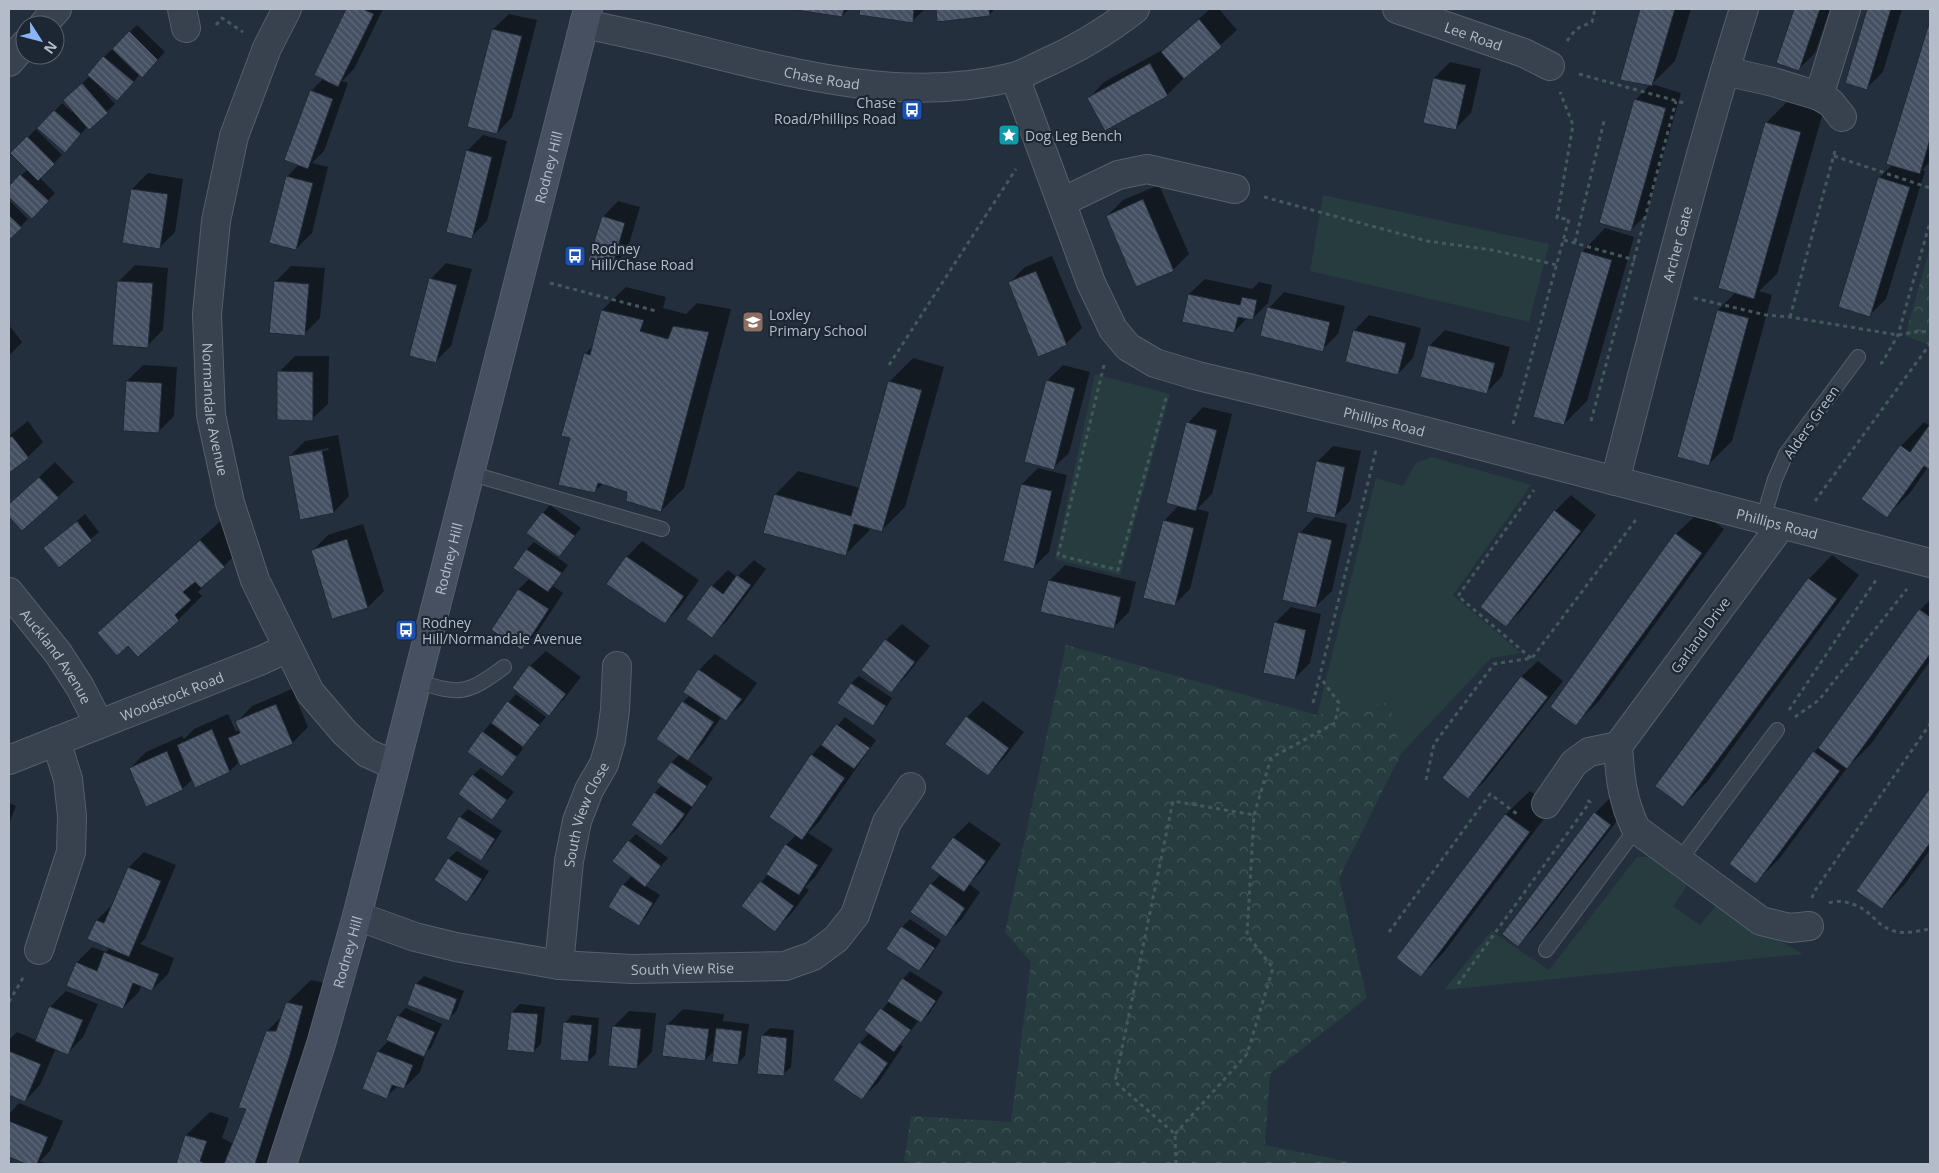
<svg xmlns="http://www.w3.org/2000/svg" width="1939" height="1173" viewBox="0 0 1939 1173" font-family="'Open Sans',sans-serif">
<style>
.green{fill:#263c3f}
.forest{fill:url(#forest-crowns)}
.shadow{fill:#0007;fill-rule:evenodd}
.building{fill:url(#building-back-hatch);stroke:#1f2835}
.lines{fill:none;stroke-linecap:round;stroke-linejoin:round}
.lane-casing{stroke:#565f6c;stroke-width:16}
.street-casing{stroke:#565f6c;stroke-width:30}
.secondary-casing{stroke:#565f6c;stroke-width:30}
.path{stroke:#44595c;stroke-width:3;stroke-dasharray:4 4;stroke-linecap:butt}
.lane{stroke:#38414e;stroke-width:14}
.street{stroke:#38414e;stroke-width:28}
.secondary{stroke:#465061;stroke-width:28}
.labels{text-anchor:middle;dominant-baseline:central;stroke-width:4.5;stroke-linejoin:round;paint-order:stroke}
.street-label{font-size:14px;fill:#b4bcc9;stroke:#1d2633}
.poi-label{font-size:14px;fill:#b4bcc9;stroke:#1d2633;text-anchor:start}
</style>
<defs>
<pattern id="forest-crowns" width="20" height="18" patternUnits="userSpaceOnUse" patternTransform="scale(1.25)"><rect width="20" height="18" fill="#263c3f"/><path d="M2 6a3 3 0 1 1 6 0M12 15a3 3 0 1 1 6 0" fill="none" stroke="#435659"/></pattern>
<pattern id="building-back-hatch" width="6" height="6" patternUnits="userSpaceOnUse" patternTransform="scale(1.25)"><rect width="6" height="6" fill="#455162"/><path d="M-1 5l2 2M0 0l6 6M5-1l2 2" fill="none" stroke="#5d6877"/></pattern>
</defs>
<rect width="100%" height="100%" fill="#242f3e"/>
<path class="green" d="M1323,195L1549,244L1529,322L1310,271Z
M1095,374L1170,394L1120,575L1055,559Z
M1432,457L1531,485L1453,595L1521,653L1491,658L1401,754L1389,703L1317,715L1376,478L1403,486L1416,463Z
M1637,857H1649L1687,886L1673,906L1700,925L1717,904L1803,954L1444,990L1491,931L1549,970Z"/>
<path class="forest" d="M1930,248V345L1905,336Z
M1066,645L1317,715L1389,702L1401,754L1339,878L1367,998L1270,1074L1265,1145L1360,1164H913L904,1161L911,1116L1011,1122L1031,962L1005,932Z"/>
<path class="shadow" d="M348,9H383L354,69L342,81L348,83L324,151L312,163L328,167L312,233L296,249L287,177L299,164L311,91L324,78L315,74Z
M798,9H849L842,16Z
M861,9H925L912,21L861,14Z
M937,9H995L989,15L938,21Z
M1210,9H1219L1237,30L1183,79L1167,95L1089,98L1104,82L1166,48Z
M1642,9H1691L1675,61L1652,84L1681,93L1646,215L1630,231L1635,100L1650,85L1621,79Z
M1795,9H1830L1815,53L1799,69L1778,62Z
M1868,9H1902L1883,72L1867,88L1846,82Z
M509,14L537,20L512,117L497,133L493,29Z
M1930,24V162L1922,170L1925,171L1886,299L1870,315L1879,178L1892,165L1888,163Z
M137,25L165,52L142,76L140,74L125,92L100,85L99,86L115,104L89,128L88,126L65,152L39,128L62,103L72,112L74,111L72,93L90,76L88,75L104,57Z
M1450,62L1481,69L1471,113L1455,129L1434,78Z
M1790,99L1824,109L1777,274L1759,291L1772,295L1732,441L1709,464L1679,456L1718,310L1736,292L1767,122Z
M36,129L62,155L40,178L55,193L32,217L9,196V188L28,169L12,153Z
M483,135L507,141L487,221L471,237L467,151Z
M148,173L183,179L175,232L159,248L124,242L132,189Z
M1159,185L1189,254L1173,270L1107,216L1123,200Z
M9,200L28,219L9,238Z
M618,201L640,207L627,251L611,267L603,217Z
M1605,228L1634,237L1587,401L1564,424L1582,252Z
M1052,256L1082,328L1066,344L1009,283L1025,267Z
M446,263L472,269L451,346L435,362L431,279Z
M135,265L168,268L163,330L147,346L119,281Z
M291,266L325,268L320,318L304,334L275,282Z
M1205,279L1252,289L1259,282L1272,285L1268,303L1252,319L1247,318L1234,332L1189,294Z
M626,287L666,297L663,308L686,314L697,303L731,309L684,488L661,511L628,491L603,484L595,491L571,437L585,354L593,346L602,310Z
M1284,292L1345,306L1338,334L1322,350L1269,308Z
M1369,315L1421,328L1413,358L1398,374L1354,331Z
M9,325L22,342L9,356Z
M1445,330L1510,347L1502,376L1487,392L1429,346Z
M295,356H329L328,404L312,419L279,372Z
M913,358L944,367L905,507L882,530L870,527L869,531L845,555L775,495L798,471L860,488L889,382Z
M143,365L177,367L174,416L158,432L127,381Z
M1063,365L1090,372L1069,453L1053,468L1047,381Z
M1203,407L1232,414L1212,494L1197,509L1209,512L1190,589L1174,605L1164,521L1179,505L1188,423Z
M28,421L43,442L28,457L9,472V436Z
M1924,422L1930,426V469L1928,467L1910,493L1887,516L1901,446Z
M338,435L349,496L334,512L289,457L305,441ZM328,448L329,450L306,454V452Z
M1333,446L1361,451L1350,501L1334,517L1317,462Z
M55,462L74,482L22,529L9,515V505Z
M1038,468L1067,475L1049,552L1034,567L1005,560L1022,484Z
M1571,495L1596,515L1522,610L1506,626L1481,607L1555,511Z
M550,505L581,528L559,555L543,513Z
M1700,511L1724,529L1599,701L1576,724L1676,534Z
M85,514L99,532L59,566L45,548Z
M1315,517L1347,524L1332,591L1316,606L1300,533Z
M224,518L247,543L198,592L202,596L178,620L138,655L128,644L98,633L122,610Z
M363,524L384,591L368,607L333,617L312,551L328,535Z
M642,541L699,580L680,607L665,623L627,557Z
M534,542L568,565L553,586L563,593L537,633L522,649L519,589L530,578L515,568L527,549Z
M1832,555L1859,575L1707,782L1683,806L1809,579Z
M754,560L766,569L727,621L711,637L712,586L728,570L737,577Z
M1065,565L1136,582L1129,612L1113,628L1049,581Z
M1930,600V661L1871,744L1847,768L1779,859L1756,882L1814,752L1828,738L1920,610Z
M1291,607L1321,614L1310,663L1294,679L1275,623Z
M902,624L930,646L906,676L891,692L863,670L886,640Z
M546,651L581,677L564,699L549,715L530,666Z
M715,654L757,683L742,704L726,719L722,716L703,744L687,760L713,778L677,829L661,845L632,825L655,792L662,785L658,782L672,762L680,754L658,739L683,702L690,695L699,670Z
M1538,661L1563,681L1484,782L1468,797L1443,778L1522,676Z
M859,676L892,698L880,717L873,725L851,683Z
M292,689L308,727L293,742L241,764L240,761L230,771L196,786L193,779L182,789L130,768L146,752L182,736L184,739L194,729L228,714L236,732L239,729L237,722L252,706Z
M516,694L546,717L521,747L523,749L502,775L483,732Z
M983,701L1024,732L1004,758L988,774L947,744L967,717Z
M845,717L876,740L818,823L808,833L833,849L815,877L805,887L809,890L791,914L775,930L743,906L768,874L786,845L796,835L812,755Z
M481,768L514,792L492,818L473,775Z
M1930,790V850L1905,884L1882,908L1858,890Z
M1530,791L1552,808L1444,952L1421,976L1398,958L1506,814Z
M1611,797L1626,809L1534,929L1518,945L1595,813Z
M9,803L16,806L9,824Z
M468,809L502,831L488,852L481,859L460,817Z
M969,822L1001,844L979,874L969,884L980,892L961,920L945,935L931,884L941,874L954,837Z
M636,834L668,858L644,885L660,895L646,917L639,924L623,885L632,876L629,841Z
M457,851L489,871L475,893L467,900L435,880L449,858Z
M144,852L176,865L145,939L140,944L174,958L168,974L152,990L141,985L139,992L123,1008L77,962L92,947L106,952L110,948L97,920L113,904L129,867Z
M910,919L941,940L927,962L919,970L888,949L902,927Z
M910,971L943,992L929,1014L921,1021L919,1020L900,1045L903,1046L878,1083L862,1098L860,1043L869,1033L865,1030L890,1000L903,979Z
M424,976L464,991L456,1012L448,1019L416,984Z
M311,980L326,983L270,1164H177L186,1135L210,1112L229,1118L222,1138L234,1144L248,1108L267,1031L283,1015L287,1003Z
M66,991L98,1004L83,1037L68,1053L56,1048L40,1085L25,1101L9,1094V1040L17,1032L36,1040L50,1007Z
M520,1004L545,1007L541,1044L534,1051L512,1012Z
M406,1008L442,1024L431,1048L427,1051L420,1072L404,1088L398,1086L386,1097L378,1052L389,1040L398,1016Z
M683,1009L724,1014L723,1021L749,1024L745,1056L738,1063L715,1050L705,1060L667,1025Z
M629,1011L656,1013L652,1052L637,1067L613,1027Z
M572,1015L599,1018L596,1054L588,1061L565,1023Z
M770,1028L794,1030L791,1067L783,1075L762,1036Z
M19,1103L63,1121L50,1151L40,1161L47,1164H29L9,1156V1114Z"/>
<path class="building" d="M346,9H363L374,14L338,87L314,75Z
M790,9H844L842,17Z
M860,9H914L913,23L859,15Z
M936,9H989L990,16L937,22Z
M1640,9H1675L1652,86L1620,80Z
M1794,9H1820L1799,71L1776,63Z
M1867,9H1891L1867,90L1845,83Z
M1199,19L1222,47L1184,79L1161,52Z
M1930,20V139L1920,174L1886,164Z
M492,29L522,36L497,134L467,127Z
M129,31L158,60L142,78L112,49Z
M103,56L134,82L117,101L87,75Z
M1150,63L1168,96L1105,131L1087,98Z
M1433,78L1466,85L1456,130L1423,123Z
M82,83L108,113L89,130L63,100Z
M310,90L333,99L308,169L284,160Z
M1634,99L1666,108L1631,232L1599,223Z
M54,110L81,134L65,153L37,128Z
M1765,122L1801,132L1754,299L1718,288Z
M27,136L55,164L38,181L10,153Z
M466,150L492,157L472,239L446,232Z
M20,174L49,201L32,219L9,197V186Z
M286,176L313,183L296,250L269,243Z
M1878,177L1910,187L1870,317L1838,307Z
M131,189L168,194L160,249L122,243Z
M1143,199L1174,271L1136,287L1106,216Z
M9,215L22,228L9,240Z
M602,216L625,223L612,268L588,261Z
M1581,251L1612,260L1564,425L1533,417Z
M1036,271L1067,345L1038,357L1008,282Z
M429,278L457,285L436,363L409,356Z
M117,281L153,283L148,348L112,345Z
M274,281L309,284L305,336L269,333Z
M1188,294L1240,305L1242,297L1257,300L1253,320L1238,317L1234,333L1182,322Z
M1267,307L1330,322L1323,352L1260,336Z
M601,310L644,320L640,331L668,339L673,326L709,332L661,512L626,501L627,492L598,483L595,493L558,485L570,438L561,436L584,353L590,355Z
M1717,310L1749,318L1709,466L1677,457Z
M1353,330L1406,343L1398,375L1345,362Z
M1428,345L1495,363L1487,394L1420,377Z
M277,371L313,372V421L277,420Z
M1046,380L1075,388L1054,470L1024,462Z
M126,381L162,383L159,433L123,431Z
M888,381L922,390L882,532L854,524L846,556L763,533L774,494L851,516Z
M1186,422L1217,430L1196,511L1166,503Z
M1930,424V470L1924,466L1887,518L1861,499L1900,445L1910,452Z
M12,436L29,458L9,473V438Z
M322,450L334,513L300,520L288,456Z
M1316,461L1345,467L1335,518L1306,512Z
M39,477L59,498L22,531L9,517V504Z
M1021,484L1052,491L1034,569L1003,561Z
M1554,510L1581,531L1506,627L1480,607Z
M542,512L575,536L559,557L526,533Z
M1163,520L1194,528L1175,606L1143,598Z
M77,521L92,541L59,568L43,548Z
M1298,532L1332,540L1316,608L1282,600Z
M1675,533L1702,553L1576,726L1550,707Z
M347,539L368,608L332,619L311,550Z
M200,540L225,567L201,588L195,582L183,592L191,600L175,615L179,621L138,657L128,646L117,656L97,633Z
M526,549L562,573L548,592L513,568Z
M626,556L684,596L665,624L606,584Z
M737,575L751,585L712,638L686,619L711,585L723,594Z
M1808,578L1837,599L1683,807L1655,786Z
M1048,580L1121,597L1114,629L1040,612Z
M518,589L549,609L522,650L491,630Z
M1919,609L1930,617V654L1847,769L1818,748Z
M1274,622L1306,630L1295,680L1263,673Z
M885,639L915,662L891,693L861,670Z
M529,665L566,694L549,716L512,688Z
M698,669L742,699L726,721L683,692Z
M1521,676L1548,697L1468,799L1442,778Z
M851,683L886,706L873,726L837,703Z
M507,701L540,725L523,747L491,723Z
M682,701L714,722L688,761L656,739Z
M276,704L293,744L240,766L228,738L240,733L235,721Z
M966,716L1009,748L988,776L945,744Z
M836,724L870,748L854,769L821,745Z
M212,729L230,772L195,788L177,745Z
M482,731L517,757L502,777L467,752Z
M167,751L183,790L146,807L129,768Z
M1813,751L1840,771L1756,884L1729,864Z
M811,754L845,778L802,840L769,817Z
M671,762L707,786L692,807L656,782Z
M472,774L507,800L492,820L458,794Z
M1930,788V843L1882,909L1856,891Z
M654,792L685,814L661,846L631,825Z
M1594,812L1611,825L1518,947L1502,934Z
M1505,814L1530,832L1421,977L1396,958Z
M459,816L495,839L481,861L446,838Z
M953,837L986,861L964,892L930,868Z
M628,840L661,866L645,887L612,861Z
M785,844L818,865L799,895L766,874Z
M448,858L482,879L467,902L434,880Z
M128,867L161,881L129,957L87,939L96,920L104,923Z
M760,881L794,906L775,932L741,906Z
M930,883L965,908L946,937L910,912Z
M622,884L653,903L639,926L608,907Z
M901,926L935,948L919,971L886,949Z
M104,952L159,974L152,991L133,983L123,1009L66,986L76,962L97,971Z
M902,978L936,1001L921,1023L887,1001Z
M415,983L457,999L449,1021L407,1005Z
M286,1002L303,1006L290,1055L255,1164H224L246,1109L238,1108L266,1031H276Z
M49,1006L83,1020L68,1055L35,1041Z
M880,1008L911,1030L894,1052L864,1030Z
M511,1012L538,1014L534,1053L507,1050Z
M397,1015L435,1032L424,1057L386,1040Z
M563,1022L592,1025L588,1062L560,1060Z
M666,1024L709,1029L705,1061L662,1056Z
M612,1026L641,1029L637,1069L608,1066Z
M716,1028L742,1031L738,1065L712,1062Z
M761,1035L787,1038L784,1076L757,1074Z
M859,1042L888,1063L862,1100L833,1080Z
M9,1051L41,1064L25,1102L9,1095Z
M377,1051L413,1065L404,1089L392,1085L387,1099L362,1089Z
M9,1121L48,1137L37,1164H26L9,1157Z
M185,1135L207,1141L200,1161L205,1164H176Z"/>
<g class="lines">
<g class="lane-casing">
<path id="lane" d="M469,473L662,529
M1763,519L1775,479L1786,454L1858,357
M416,681C460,695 466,695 504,667
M1679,861L1777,730
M1546,950L1636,829"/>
</g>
<g class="street-casing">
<g id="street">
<path d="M182,9L186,28"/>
<path id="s1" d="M287,9L267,48L234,136L216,221L207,314L211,415L230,503L255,580L310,692L345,733L367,753L394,765"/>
<path id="s2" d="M1397,9L1524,53L1550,66"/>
<path id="s3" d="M584,24C613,30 641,36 670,43C780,70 899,106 1013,77C1023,75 1032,69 1041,65C1075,50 1106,32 1135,9"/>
<path d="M43,25L57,9"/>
<path d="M9,62L25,44"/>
<path d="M1725,71L1773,82L1819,96L1846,9"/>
<path id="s4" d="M1015,77L1091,283L1113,329L1128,347L1155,363L1198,376L1398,424L1930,563"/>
<path d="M1819,96L1831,103L1842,117"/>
<path d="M1062,202L1118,175L1147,169L1235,189"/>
<path id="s5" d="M1615,481C1656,323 1695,165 1744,9"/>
<path d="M1782,524L1618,746C1620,777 1622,800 1636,829L1761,921L1790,928L1809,926"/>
<path id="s6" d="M9,592L58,653L80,687L99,724"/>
<path id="s7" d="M9,760L262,660L287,648"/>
<path d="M1546,804L1574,763L1589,752L1618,746"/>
<path id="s8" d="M357,916L415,937L456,947L559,965L632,969L785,966L813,956L836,939L855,915L887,822L911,787"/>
<path d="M39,950L71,852L72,816L68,779L56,741"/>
<path id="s9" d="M559,965L569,861L577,821L589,790L604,764L611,740L615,710L617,666"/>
</g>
</g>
<g class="secondary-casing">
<g id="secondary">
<path id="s10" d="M282,1164L321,1044L357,916L588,9"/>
</g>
</g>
<path class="path" d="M216,25L222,18L243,32
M1567,41L1576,29L1592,22L1595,9
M1579,74L1684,103
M1834,156L1930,188
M1264,197L1427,241L1492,250L1557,265
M1564,240L1635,260
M1575,242L1604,121
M550,283L656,311
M1694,298L1766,315L1790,317L1898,335L1919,331L1930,332
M1790,317L1836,147
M1880,363H1882L1898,335L1930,222
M889,365L1016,169
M1104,365L1058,555L1118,570L1166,398
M1591,421L1676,101
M1513,424L1569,219L1557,218L1573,125L1560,92
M1815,501L1930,344
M1531,658L1458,596L1534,490
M1313,703L1376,450
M1789,710L1876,580
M1795,717L1819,700L1907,589
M1426,780L1434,744L1494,664L1532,658L1638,517
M1812,898L1814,892L1930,724
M1829,903C1839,899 1854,903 1863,909C1873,915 1879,926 1891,930C1903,935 1918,931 1930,929
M1389,932L1490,794L1517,814
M1458,984L1590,802L1586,799
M9,1002L24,976
M1175,1134L1247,1054L1273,968L1247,935L1254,815L1271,758L1335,723L1339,703L1320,677
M1176,1164L1175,1134L1115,1082L1173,801L1254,815"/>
<use href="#lane" class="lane"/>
<use href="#street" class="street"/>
<use href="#secondary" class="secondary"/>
</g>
<defs>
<g id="bus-square" transform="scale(1.125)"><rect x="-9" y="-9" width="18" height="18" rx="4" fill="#1a4fb4" stroke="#1d2633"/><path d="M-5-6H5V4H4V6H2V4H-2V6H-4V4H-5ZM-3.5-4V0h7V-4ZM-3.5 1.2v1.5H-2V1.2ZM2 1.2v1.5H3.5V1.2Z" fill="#fff"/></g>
<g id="sight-square" transform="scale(1.125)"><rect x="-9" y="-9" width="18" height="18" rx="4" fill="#0f9aa8" stroke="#1d2633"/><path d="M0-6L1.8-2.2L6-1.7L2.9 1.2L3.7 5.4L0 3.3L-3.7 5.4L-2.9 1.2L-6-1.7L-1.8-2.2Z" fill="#fff"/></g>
<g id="school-square" transform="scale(1.125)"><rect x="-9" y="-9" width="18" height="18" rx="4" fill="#8d6e63" stroke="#1d2633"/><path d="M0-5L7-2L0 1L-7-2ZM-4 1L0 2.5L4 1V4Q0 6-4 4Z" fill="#fff"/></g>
</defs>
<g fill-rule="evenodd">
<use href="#bus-square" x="912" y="110"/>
<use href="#sight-square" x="1009" y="135"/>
<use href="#bus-square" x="575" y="256"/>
<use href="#school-square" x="753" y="322"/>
<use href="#bus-square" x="406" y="630"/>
</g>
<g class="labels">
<g class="street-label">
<text stroke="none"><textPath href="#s2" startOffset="81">Lee Road</textPath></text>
<text stroke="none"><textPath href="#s3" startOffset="244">Chase Road</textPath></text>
<text stroke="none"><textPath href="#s10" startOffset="1032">Rodney Hill</textPath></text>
<text stroke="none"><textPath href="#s5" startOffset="245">Archer Gate</textPath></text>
<text stroke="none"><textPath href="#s1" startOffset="414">Normandale Avenue</textPath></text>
<text stroke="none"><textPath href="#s4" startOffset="562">Phillips Road</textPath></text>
<text transform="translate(1811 422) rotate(-55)">Alders Green</text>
<text stroke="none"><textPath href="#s4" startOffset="968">Phillips Road</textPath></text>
<text stroke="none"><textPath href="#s10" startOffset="628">Rodney Hill</textPath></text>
<text transform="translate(1700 635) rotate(-54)">Garland Drive</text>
<text stroke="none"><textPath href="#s6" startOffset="80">Auckland Avenue</textPath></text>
<text stroke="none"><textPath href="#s7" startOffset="175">Woodstock Road</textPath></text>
<text stroke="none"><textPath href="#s9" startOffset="154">South View Close</textPath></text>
<text stroke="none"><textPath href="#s10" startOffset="222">Rodney Hill</textPath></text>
<text stroke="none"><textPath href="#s8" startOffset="332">South View Rise</textPath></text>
</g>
<g class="poi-label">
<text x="896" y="102" text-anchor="end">Chase<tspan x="896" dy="16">Road/Phillips Road</tspan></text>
<text x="1025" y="135">Dog Leg Bench</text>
<text x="591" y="248">Rodney<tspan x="591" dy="16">Hill/Chase Road</tspan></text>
<text x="769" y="314">Loxley<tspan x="769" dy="16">Primary School</tspan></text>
<text x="422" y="622">Rodney<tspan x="422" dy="16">Hill/Normandale Avenue</tspan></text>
</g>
</g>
<rect width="1939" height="1173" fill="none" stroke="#b4bcc9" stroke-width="20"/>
<g transform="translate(40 40) rotate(126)"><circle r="24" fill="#1d2633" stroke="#59626f"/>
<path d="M0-4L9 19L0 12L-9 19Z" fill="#8ab4f8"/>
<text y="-8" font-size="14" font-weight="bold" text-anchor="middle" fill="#b4bcc9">N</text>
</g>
</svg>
